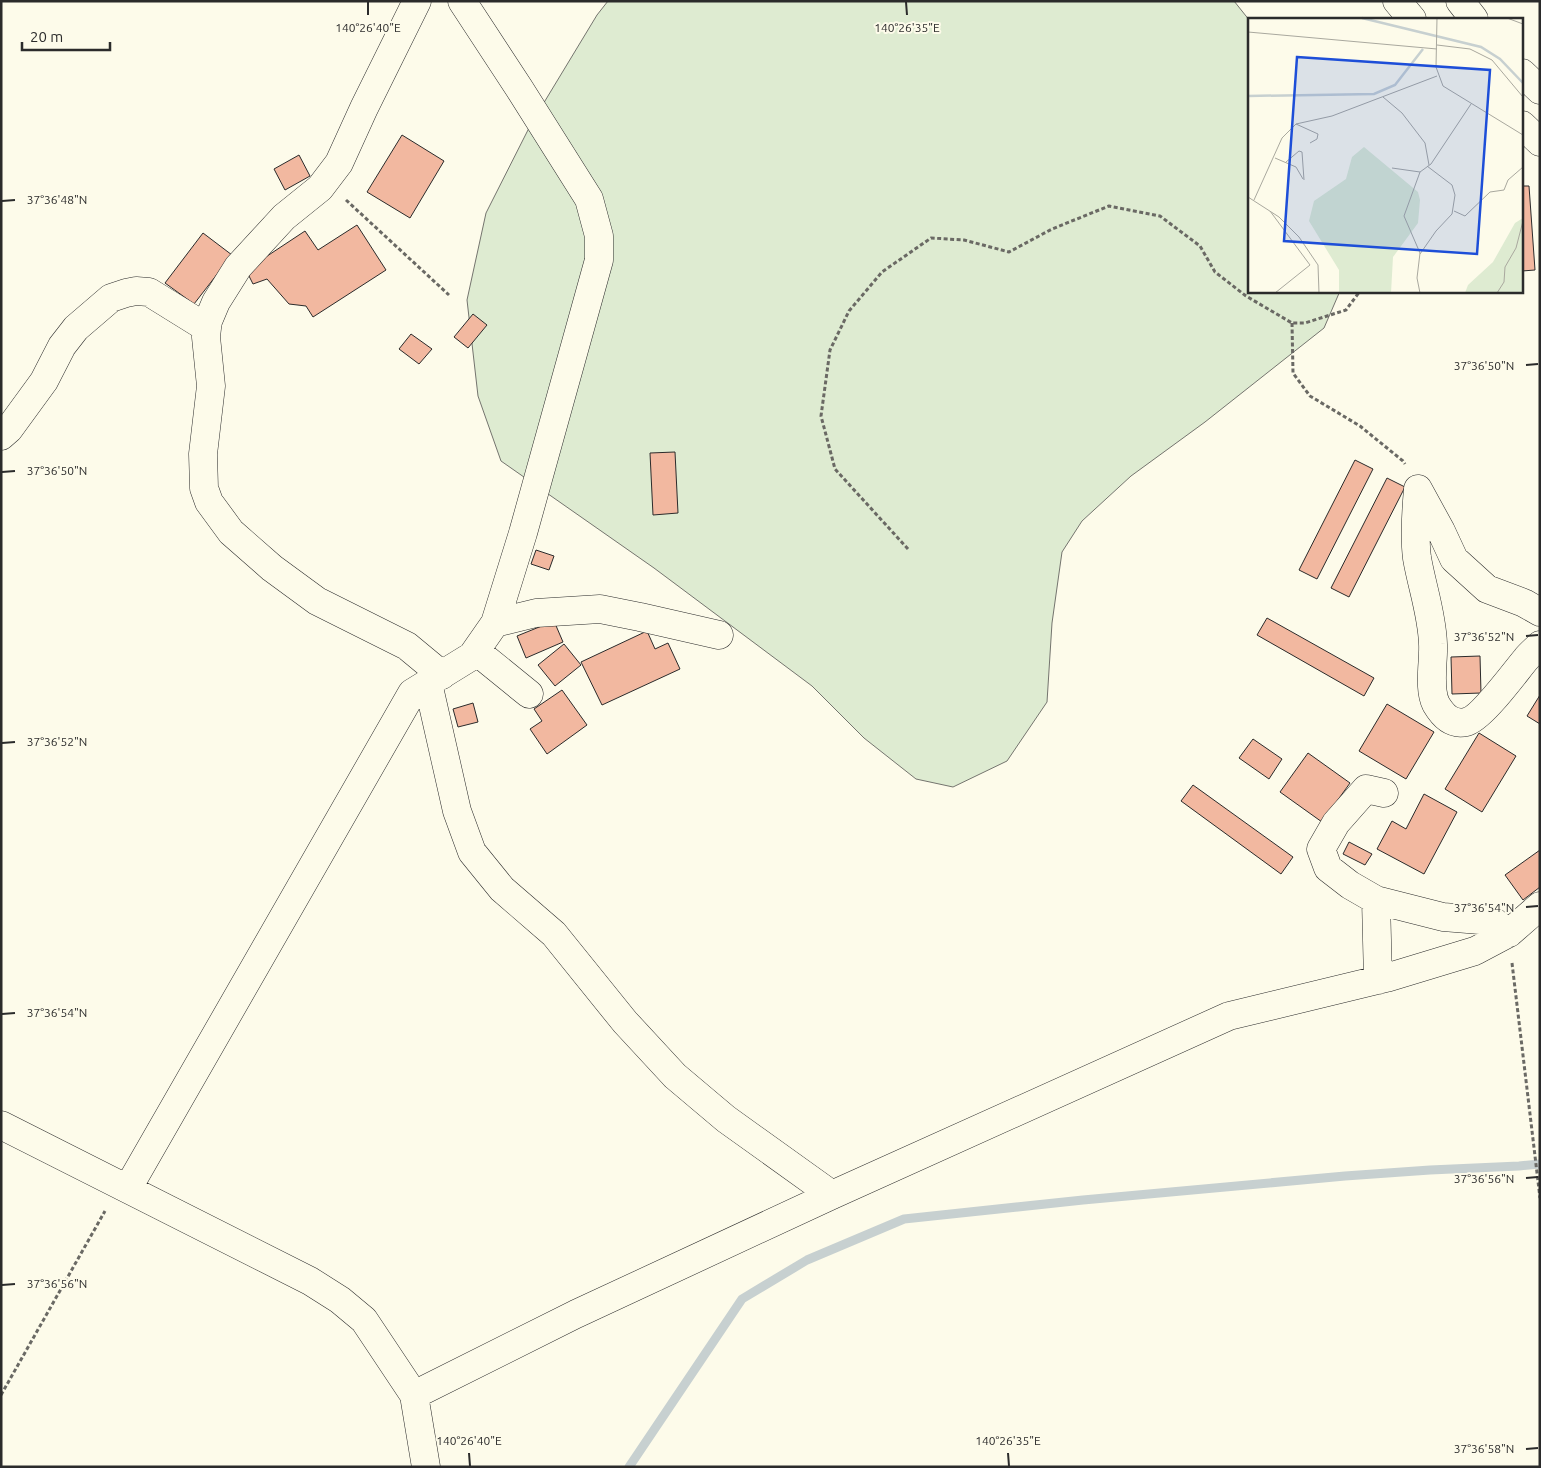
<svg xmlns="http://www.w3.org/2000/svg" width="1541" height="1468" viewBox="0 0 1541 1468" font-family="Ubuntu,sans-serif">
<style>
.green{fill:#deebd1;stroke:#74746e}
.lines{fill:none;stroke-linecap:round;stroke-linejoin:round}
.stream{stroke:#c7d0d0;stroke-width:9}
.building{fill:#f2b8a0;stroke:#2b2b2b}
.minor-casing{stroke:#2b2b2b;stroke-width:29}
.major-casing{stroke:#2b2b2b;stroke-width:29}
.path{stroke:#6a6964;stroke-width:3;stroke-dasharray:4 2.5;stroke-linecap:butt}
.minor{stroke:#fdfbea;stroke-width:28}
.major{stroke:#fdfbea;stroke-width:28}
.ticks{fill:none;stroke:#2b2b2b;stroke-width:2}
.inset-river{fill:none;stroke:#c7d0d0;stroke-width:2.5}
.inset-road{fill:none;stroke:#a9a89e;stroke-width:1}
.view{fill:#1d4ed8;fill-opacity:0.15;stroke:#1d4ed8;stroke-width:2.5}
.inset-edge{fill:none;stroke:#2b2b2b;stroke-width:2.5}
.ticks-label{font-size:12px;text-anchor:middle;fill:#2b2b2b;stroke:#fdfbea;stroke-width:4;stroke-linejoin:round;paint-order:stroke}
</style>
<rect width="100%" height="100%" fill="#fdfbea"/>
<path class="green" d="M608,1H1234L1250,21V291H1340L1324,328L1205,422L1131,476L1082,521L1062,552L1052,623L1047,702L1007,761L953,787L916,779L864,738L812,686L654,568L501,461L478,396L467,300L486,213L531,124L597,15Z"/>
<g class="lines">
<path class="stream" d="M629,1467L742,1299L807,1260L904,1219L1083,1200L1345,1176L1430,1170L1519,1166L1540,1164"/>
</g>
<path class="building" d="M402,135L444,161L410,218L367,192Z
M299,155L310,176L285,190L274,169Z
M1522,186H1529L1535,270L1522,271Z
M357,225L386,270L313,317L306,306L289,304L267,279L253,284L246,270L305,231L318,250Z
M203,233L232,255L194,304L165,283Z
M473,314L487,325L468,348L454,337Z
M411,334L432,349L419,364L399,349Z
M675,452L678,513L653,515L650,453Z
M1355,460L1373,469L1317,579L1299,570Z
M1387,478L1405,487L1349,597L1331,588Z
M536,550L554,556L549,570L531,564Z
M1267,618L1374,678L1364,696L1257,635Z
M554,621L563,642L526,658L517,636Z
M647,631L655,649L668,643L680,669L602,705L581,662Z
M564,644L581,665L555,686L538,665Z
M1480,656L1481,693L1452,694L1451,657Z
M562,690L587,725L547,754L530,729L542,721L534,709Z
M1540,695V724L1527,716Z
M473,703L478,722L458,727L453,709Z
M1387,704L1434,732L1406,779L1359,751Z
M1479,733L1516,756L1482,812L1445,789Z
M1253,739L1282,759L1269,779L1239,758Z
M1308,753L1350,783L1322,822L1280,792Z
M1193,785L1293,857L1281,874L1181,801Z
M1424,794L1457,812L1424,874L1377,849L1392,821L1406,829Z
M1349,842L1372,854L1365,865L1343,854Z
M1540,850V887L1523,900L1505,875Z"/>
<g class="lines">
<g class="minor-casing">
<path id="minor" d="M417,1L364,108L339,163L320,188L284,217L238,267L216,302L208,321L207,328L206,337L211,386L203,454L204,488L209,502L231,532L272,568L317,601L407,646L442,675
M1460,1L1474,19
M1522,73L1540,90
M1,436L9,429L44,381L62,346L76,328L111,298L126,293L136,291L149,292L207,328
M1418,489C1416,511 1414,535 1417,558C1422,587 1432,614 1433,644C1434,661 1428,688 1436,704C1443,716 1452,725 1466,722C1481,719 1515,672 1526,659C1530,654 1535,650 1540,645
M1418,489L1441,531L1454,559L1487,589L1524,603L1540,612
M495,623L536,613L600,609L640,617L719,635
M476,651L529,694
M428,683L457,811L472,852L502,889L554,934L625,1022L675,1076L726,1119L832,1195
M1384,793L1366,789L1336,823L1321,849L1328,868L1350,885L1376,900L1443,917L1493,921L1509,933
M1376,900L1378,980
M1,1125L310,1281L340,1300L364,1320L414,1395L426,1467
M128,1188L412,693L472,656L495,623L523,533L599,260V236L589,199L519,88L462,1
M414,1395L576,1314L832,1195L1229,1016L1386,978L1475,951L1509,933L1540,906"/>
</g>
<g class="major-casing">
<path id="major" d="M1397,1L1412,19
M1522,125L1540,142"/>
</g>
<path class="path" d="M346,200L449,295
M1292,323L1293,373L1310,396L1360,426L1403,461L1405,464
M908,549L835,469L821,416L830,350L849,311L882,272L931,238L964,240L1009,252L1052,229L1109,206L1160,216L1200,246L1215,272L1246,296L1292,323H1305L1346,310L1360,291
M1512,963L1540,1198
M1,1395L105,1211"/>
<use href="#minor" class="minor"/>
<use href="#major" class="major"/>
</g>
<path class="ticks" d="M368,2V15M906,2L907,15M2,201L15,200M1526,365L1538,364M2,472L15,471M1526,636L1538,635M2,743L15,742M1526,907L1538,906M2,1014L15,1013M1526,1178L1538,1177M2,1285L15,1284M1526,1449L1538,1448M469,1453L470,1466M1008,1453L1009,1466"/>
<g transform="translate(1248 18)">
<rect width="275" height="275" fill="#fdfbea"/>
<path d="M116,129L170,174L172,182L170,205L145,239L143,275H91V252L61,203L66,183L98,161L104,139ZM275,200V275H217L220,267L245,244L267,205Z" fill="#deebd1"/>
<path class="inset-river" d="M114,0L233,29L252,41L275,65M0,78L126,76L147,67L175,31"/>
<path class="inset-road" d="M189,0L188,49L195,68L275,117M259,0L275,6M0,14L189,31M189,27L222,31L244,42L275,79M135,79L154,95L177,125L181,147M48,106L70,116L69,121L62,125M27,140L48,149L55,161M38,144L51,133L54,134L56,162M144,150L172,154M0,179L31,199L51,219L70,247L71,275M6,182L34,120L48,106L84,98L189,58M22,193L62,247L27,275M206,193L217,198L242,174L256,172L260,162L275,149M172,236L188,213L204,196L207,177L204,167L179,148M172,275L169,260L172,235L156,198L172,154L183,146L223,86M249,275L256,264L257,249L268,230L275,203"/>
<path class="view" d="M49,39L242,52L229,236L36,223Z"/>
<rect width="275" height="275" class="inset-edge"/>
</g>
<g class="ticks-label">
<text x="368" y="32">140°26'40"E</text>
<text x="907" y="32">140°26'35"E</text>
<text x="57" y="204">37°36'48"N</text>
<text x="1484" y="370">37°36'50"N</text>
<text x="57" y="475">37°36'50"N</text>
<text x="1484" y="641">37°36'52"N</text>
<text x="57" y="746">37°36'52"N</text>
<text x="1484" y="912">37°36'54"N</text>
<text x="57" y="1017">37°36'54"N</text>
<text x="1484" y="1183">37°36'56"N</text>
<text x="57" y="1288">37°36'56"N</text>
<text x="469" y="1445">140°26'40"E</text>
<text x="1008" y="1445">140°26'35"E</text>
<text x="1484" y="1453">37°36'58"N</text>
</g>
<rect width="1541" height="1468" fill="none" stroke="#2b2b2b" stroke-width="5"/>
<path d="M22 42v8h88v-8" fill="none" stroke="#2b2b2b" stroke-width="2.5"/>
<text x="30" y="42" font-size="15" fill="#2b2b2b" stroke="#fdfbea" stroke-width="4" paint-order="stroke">20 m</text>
</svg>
